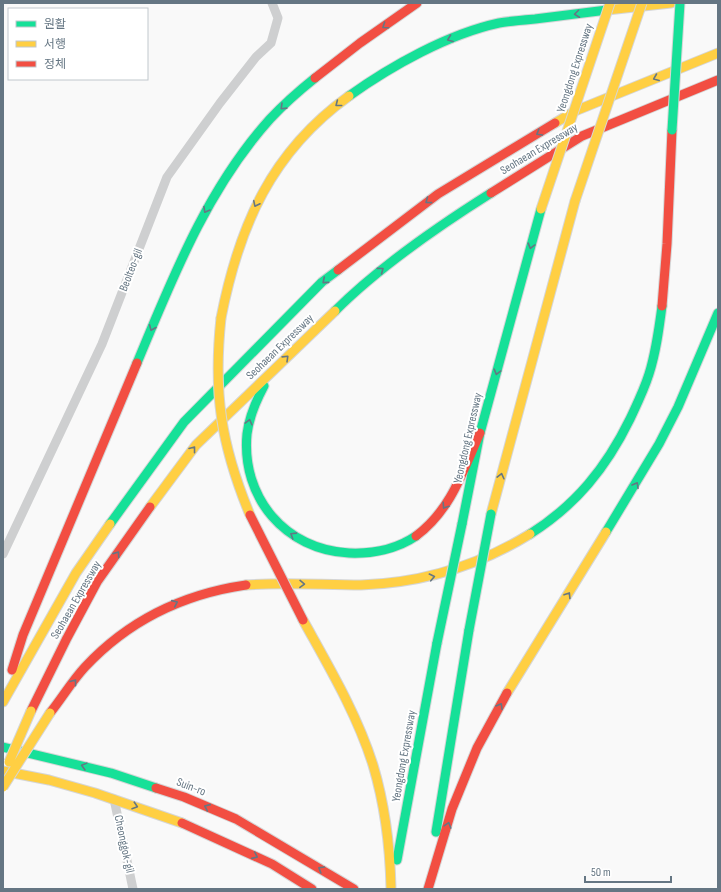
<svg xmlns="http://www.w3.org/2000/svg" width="721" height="892" viewBox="0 0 721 892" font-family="'Sofia Sans Condensed','Noto Sans KR',sans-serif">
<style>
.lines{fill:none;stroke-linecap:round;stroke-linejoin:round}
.fast-casing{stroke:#d5d6d7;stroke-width:11}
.slow-casing{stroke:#d5d6d7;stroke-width:11}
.jam-casing{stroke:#d5d6d7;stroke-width:11}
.street{stroke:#cecfd0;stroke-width:9}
.fast{stroke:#16e098;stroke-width:9}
.slow{stroke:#ffcf43;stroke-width:9}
.jam{stroke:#f24e42;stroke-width:9}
.fast-bridge-casing{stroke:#d5d6d6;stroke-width:11;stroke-linecap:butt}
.slow-bridge-casing{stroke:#d5d6d6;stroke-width:11;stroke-linecap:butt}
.jam-bridge-casing{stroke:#d5d6d6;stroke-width:11;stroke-linecap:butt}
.fast-bridge{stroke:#16e098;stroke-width:9}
.slow-bridge{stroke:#ffcf43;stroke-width:9}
.jam-bridge{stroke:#f24e42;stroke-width:9}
.oneway{stroke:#657683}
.labels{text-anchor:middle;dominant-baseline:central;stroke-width:4;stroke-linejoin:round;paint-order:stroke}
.street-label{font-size:12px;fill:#657683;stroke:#fff}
</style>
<rect width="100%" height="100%" fill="#f9f9f9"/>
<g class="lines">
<g class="fast-casing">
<path id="fast" d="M349,96C391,66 448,34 499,23C510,21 523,20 535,19C559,16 583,13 607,10
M335,311C380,266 437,227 491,193
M137,363C173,277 207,189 270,119C284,104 300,90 315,78
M264,386C256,401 249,417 247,434C241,498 286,550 349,553C372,554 397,549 416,536
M110,524L184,422L322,282L338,270
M462,524L480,433L541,209
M606,532L659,444L678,407L718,313
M530,534C576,505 606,468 630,419C637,404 644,390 649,374C656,352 659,329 662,306
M3,747L111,773L156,788
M436,832L469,630
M397,860L437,643"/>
</g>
<g class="slow-casing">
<path id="slow" d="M607,10L671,3
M555,123L575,111L718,53
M221,318C239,226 271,152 349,96
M150,507L196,445L335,311
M491,514L575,201
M246,585C284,582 322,585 361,585C422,583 478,566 530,534
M303,620C329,667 357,714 373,765C385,805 390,846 391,888
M507,693L606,532
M3,702L76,573L110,524
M3,771L49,780L95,793L182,823"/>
</g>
<g class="jam-casing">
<path id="jam" d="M315,78L360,43L417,3
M491,193L582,136L718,80
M338,270L438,194L555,123
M662,306L667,244L672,130
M416,536C451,510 463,471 480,433
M12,670L23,635L137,363
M31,711L67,638L97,582L150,507
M50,713C62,698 72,681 85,667C128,621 184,594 246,585
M156,788L184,797L236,819L354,889
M182,823L272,864L312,889
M428,889L452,809L477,748L507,693"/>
</g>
<path class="street" d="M3,554L102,344L167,177L220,103L256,57L271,43L278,18L272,3
M114,799L133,889"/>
<use href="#fast" class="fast"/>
<use href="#slow" class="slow"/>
<use href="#jam" class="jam"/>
<g class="fast-bridge-casing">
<path id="fast-bridge" d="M672,130L680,3
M469,630L491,514
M437,643L462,524"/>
</g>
<g class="slow-bridge-casing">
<path id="slow-bridge" d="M575,201L642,3
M541,209L610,3
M221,318C213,393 221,445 250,515
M9,762L31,711
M3,787L50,713"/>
</g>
<g class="jam-bridge-casing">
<path id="jam-bridge" d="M250,515L303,620"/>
</g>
<use href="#fast-bridge" class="fast-bridge"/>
<use href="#slow-bridge" class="slow-bridge"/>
<use href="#jam-bridge" class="jam-bridge"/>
</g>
<defs><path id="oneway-chevron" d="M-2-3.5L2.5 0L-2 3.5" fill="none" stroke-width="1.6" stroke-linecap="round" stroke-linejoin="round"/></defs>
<g class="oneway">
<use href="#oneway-chevron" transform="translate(577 14) rotate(173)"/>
<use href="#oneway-chevron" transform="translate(385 26) rotate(145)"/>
<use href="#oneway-chevron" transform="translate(450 39) rotate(159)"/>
<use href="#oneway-chevron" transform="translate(656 78) rotate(158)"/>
<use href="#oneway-chevron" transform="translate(338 104) rotate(142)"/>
<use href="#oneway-chevron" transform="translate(283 107) rotate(136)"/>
<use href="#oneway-chevron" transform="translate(539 133) rotate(149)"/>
<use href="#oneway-chevron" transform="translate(428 201) rotate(143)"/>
<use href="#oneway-chevron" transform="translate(256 204) rotate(116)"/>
<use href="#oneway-chevron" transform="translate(206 210) rotate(120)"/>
<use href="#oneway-chevron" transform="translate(531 246) rotate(105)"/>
<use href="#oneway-chevron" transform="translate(381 270) rotate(-37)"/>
<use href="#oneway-chevron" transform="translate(325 281) rotate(140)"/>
<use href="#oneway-chevron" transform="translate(152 328) rotate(113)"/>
<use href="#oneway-chevron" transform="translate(286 358) rotate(-44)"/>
<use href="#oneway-chevron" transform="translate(497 372) rotate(105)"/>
<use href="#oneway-chevron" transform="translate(249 422) rotate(-76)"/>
<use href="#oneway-chevron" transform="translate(193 449) rotate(-52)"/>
<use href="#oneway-chevron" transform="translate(501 476) rotate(-76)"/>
<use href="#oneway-chevron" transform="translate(636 485) rotate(-60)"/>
<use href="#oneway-chevron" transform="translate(445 506) rotate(124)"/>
<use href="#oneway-chevron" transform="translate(293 535) rotate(-148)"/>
<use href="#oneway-chevron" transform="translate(117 554) rotate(-55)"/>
<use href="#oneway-chevron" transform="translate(432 577) rotate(-12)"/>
<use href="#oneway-chevron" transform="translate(302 584) rotate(1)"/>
<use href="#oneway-chevron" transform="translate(568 595) rotate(-58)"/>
<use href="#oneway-chevron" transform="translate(175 603) rotate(-24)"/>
<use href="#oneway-chevron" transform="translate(74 682) rotate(-52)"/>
<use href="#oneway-chevron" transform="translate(500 706) rotate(-60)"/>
<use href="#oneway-chevron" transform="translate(84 766) rotate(-165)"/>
<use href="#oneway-chevron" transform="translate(135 806) rotate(18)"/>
<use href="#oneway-chevron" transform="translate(207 807) rotate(-156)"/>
<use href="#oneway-chevron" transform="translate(448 825) rotate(-73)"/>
<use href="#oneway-chevron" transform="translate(255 856) rotate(24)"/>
<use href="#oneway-chevron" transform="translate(321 869) rotate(-149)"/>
</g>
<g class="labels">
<g class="street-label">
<text transform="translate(575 68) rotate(-72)">Yeongdong Expressway</text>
<text transform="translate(539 149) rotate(-31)">Seohaean Expressway</text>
<text transform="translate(131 270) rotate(-69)">Beolteo-gil</text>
<text transform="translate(280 347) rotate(-44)">Seohaean Expressway</text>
<text transform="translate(468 438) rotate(-77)">Yeongdong Expressway</text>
<text transform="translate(76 600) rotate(-60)">Seohaean Expressway</text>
<text transform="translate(404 756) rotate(-80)">Yeongdong Expressway</text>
<text transform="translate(191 787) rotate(21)">Suin-ro</text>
<text transform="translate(124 844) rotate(78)">Cheonggok-gil</text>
</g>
</g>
<rect width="721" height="892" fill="none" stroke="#657683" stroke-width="8"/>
<rect x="8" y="8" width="140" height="72" fill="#ffffff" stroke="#c1c8cd"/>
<rect x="16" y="21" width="20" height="6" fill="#16e098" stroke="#c1c8cd"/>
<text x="44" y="28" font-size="12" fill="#657683">원활</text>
<rect x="16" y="41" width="20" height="6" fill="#ffcf43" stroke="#c1c8cd"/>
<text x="44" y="48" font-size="12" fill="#657683">서행</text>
<rect x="16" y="61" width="20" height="6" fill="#f24e42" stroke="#c1c8cd"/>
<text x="44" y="68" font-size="12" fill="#657683">정체</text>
<path d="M585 876v6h86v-6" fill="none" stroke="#657683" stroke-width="2"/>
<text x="591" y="876" font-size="12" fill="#657683" stroke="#ffffff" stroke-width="3" paint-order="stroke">50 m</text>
</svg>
